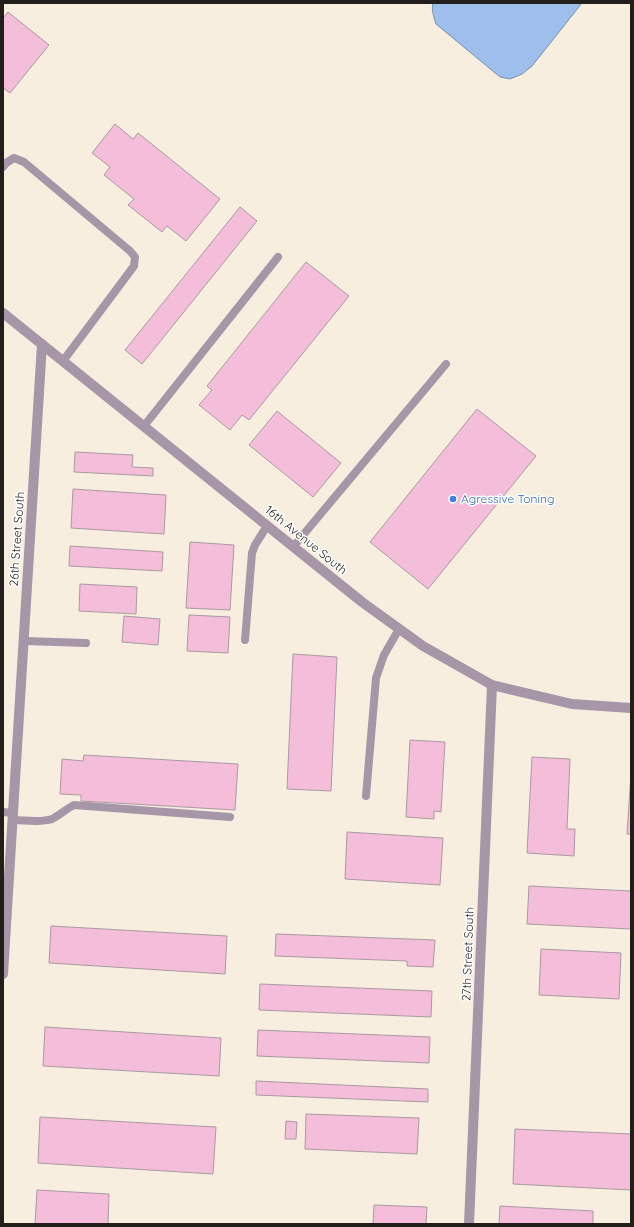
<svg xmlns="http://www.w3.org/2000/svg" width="634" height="1227" viewBox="0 0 634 1227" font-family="Quicksand,sans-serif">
	<rect width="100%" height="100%" fill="#f7eee0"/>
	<path fill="#9ebfeb" stroke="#798fac" d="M433,3h149l-50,63 -10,8 -12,5 -10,-2 -64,-53c-2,-7 -5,-14 -3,-21z"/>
	<g fill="#f4bdd9" stroke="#aa9aa2">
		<path d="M8,12l41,33 -39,48 -7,-5v-70z"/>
		<path d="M115,124l18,15 5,-6 82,66 -34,42 -19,-15 -5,6 -34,-27 6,-6 -30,-24 6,-8 -18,-14z"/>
		<path d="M240,207l17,14 -115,143 -17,-14z"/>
		<path d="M306,262l43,34 -100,124 -7,-5 -12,15 -31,-25 13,-15 -5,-4z"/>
		<path d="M477,409l59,47 -108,133 -58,-47z"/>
		<path d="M277,411l64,52 -28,34 -64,-52z"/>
		<path d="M75,452l58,3 -1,12 21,1v8l-79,-4z"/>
		<path d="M73,489l93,6 -2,39 -93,-6z"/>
		<path d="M190,542l44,3 -4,65 -44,-2z"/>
		<path d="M70,546l93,6 -1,19 -93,-5z"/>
		<path d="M80,584l57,3 -1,27 -57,-3z"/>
		<path d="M189,615l41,2 -2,36 -41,-2z"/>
		<path d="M124,616l36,3 -2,26 -36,-3z"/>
		<path d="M293,654l44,3 -6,134 -44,-2z"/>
		<path d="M410,740l35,2 -4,70 -7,-1v8l-28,-2z"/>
		<path d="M84,755l154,9 -3,46 -154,-9v-6l-21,-1 2,-35 21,2z"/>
		<path d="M532,757l38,2 -3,70h8l-1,27 -47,-3z"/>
		<path d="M631,774v60h-4z"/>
		<path d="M347,832l96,6 -3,47 -95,-6z"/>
		<path d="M529,886l102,5v38l-104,-5z"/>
		<path d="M51,926l176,10 -2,38 -176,-11z"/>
		<path d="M276,934l159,6 -2,27 -26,-1v-5l-132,-5z"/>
		<path d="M541,949l80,4 -2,46 -80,-4z"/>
		<path d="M260,984l172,7 -1,26 -172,-7z"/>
		<path d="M45,1027l176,11 -2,38 -176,-10z"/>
		<path d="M258,1030l172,7 -1,26 -172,-7z"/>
		<path d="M256,1081l172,8v13l-172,-7z"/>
		<path d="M306,1114l113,4 -2,36 -112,-5z"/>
		<path d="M40,1117l176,10 -3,47 -175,-11z"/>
		<path d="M286,1121l11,1 -1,17h-11z"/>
		<path d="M515,1129l116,5v56l-118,-6z"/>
		<path d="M37,1190l72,4 -1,30h-73z"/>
		<path d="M374,1205l53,2 -1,17h-53z"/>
		<path d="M500,1206l93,5v13h-94z"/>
	</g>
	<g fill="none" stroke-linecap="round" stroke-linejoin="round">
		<g stroke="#a696a8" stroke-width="8">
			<path d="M3,167l3,-4 8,-5 10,4 106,89 5,6 -1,9 -71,95"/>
			<path d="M144,426l134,-169"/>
			<path d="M293,547l153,-183"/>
			<path d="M245,640l7,-87 3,-8 12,-19"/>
			<path d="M24,641l62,2"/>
			<path d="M366,796l10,-118 8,-23 15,-26"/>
			<path d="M3,812l10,1"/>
			<path d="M13,820c12,0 27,3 39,-1 8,-4 14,-10 22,-14l156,12"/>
		</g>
		<g stroke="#a696a8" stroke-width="10">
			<path d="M3,313l359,289 61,44 69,39 80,19 59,4"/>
			<path d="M3,974l39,-630"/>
			<path d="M469,1224l23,-539"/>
		</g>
	</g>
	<circle fill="#3f7fe0" stroke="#fff" stroke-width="1.5" cx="453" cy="499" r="4"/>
	<g text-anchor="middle" stroke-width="3" stroke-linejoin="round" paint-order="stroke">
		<g font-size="12" fill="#366cbe" stroke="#fff" text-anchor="start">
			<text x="461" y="503">Agressive Toning</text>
		</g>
		<g font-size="12" fill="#221f1a" stroke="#fff">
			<text transform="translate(17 539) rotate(-86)" y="4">26th Street South</text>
			<text transform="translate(306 540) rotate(39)" y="4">16th Avenue South</text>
			<text transform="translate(468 954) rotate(-88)" y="4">27th Street South</text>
		</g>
	</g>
	<rect width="634" height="1227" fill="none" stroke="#221f1a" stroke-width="8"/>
</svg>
